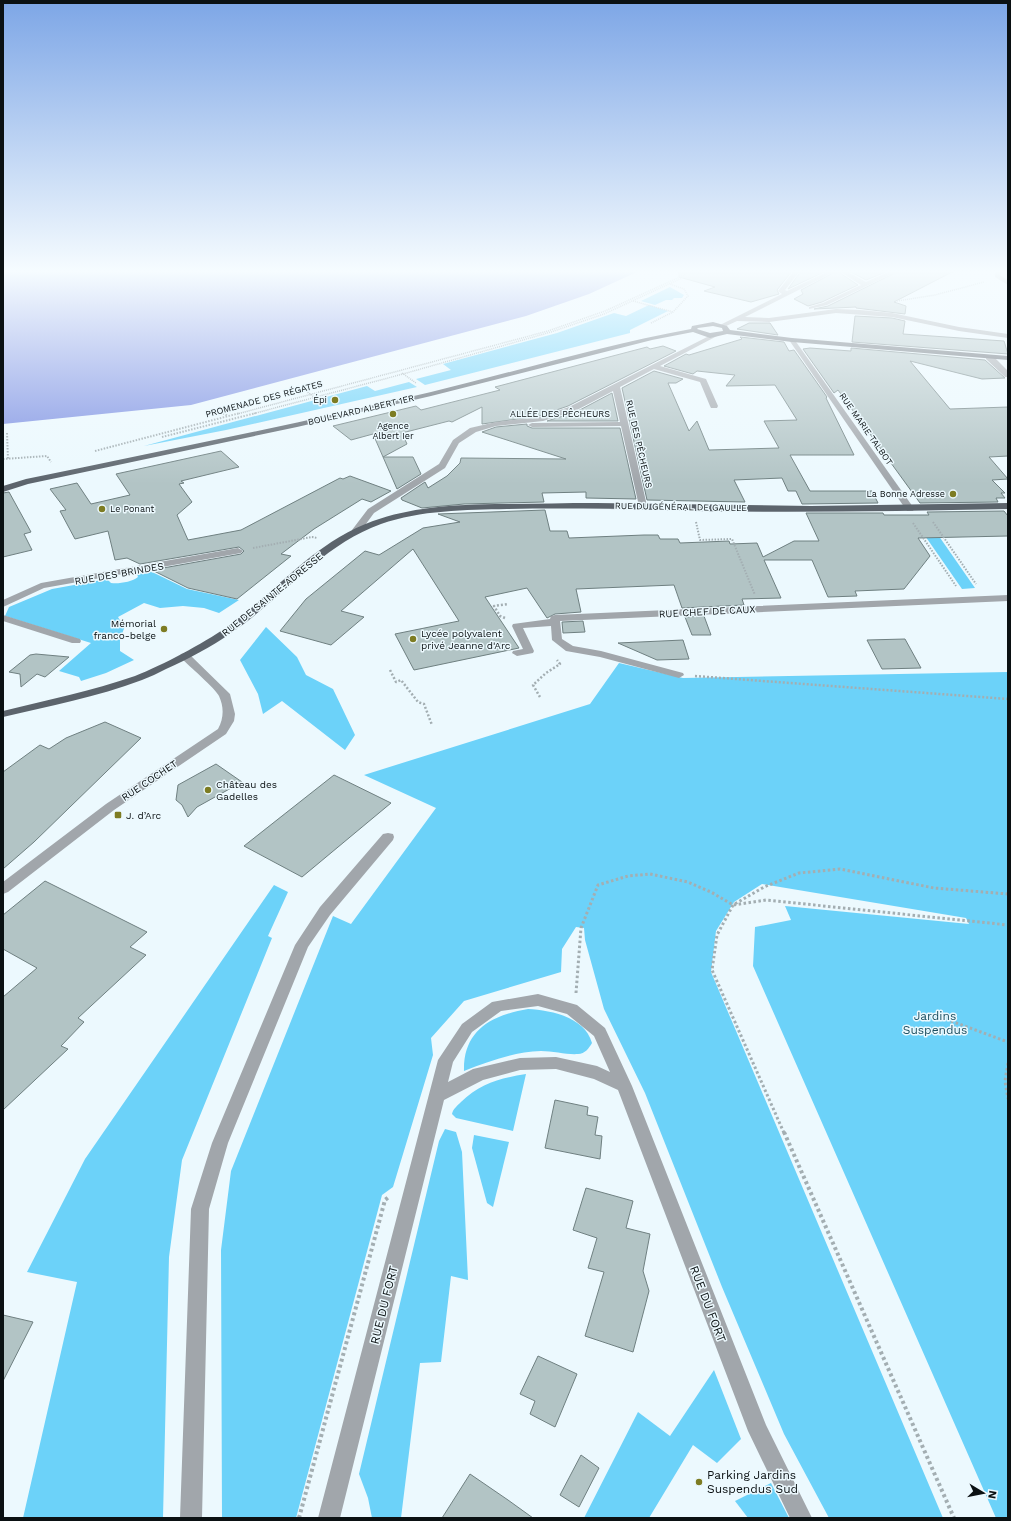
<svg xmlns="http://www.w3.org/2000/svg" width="1011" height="1521" viewBox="0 0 1011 1521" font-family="'Work Sans',sans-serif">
	<rect width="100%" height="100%" fill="#ecf9fe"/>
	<g fill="#6cd2f9">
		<path d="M670,287l14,8 -2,3h-8l-2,2h-6l-11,5 -14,-4z"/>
		<path d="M649,305l19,6 -38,19v3l-205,52 -9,-6 35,-9 -8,-6 114,-31 57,-20 12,3z"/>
		<path d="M409,382l8,5 -191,43 -82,16 223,-60 8,5z"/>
		<path d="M927,519l48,69 -13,1 -48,-69z"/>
		<path d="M150,571l37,18 52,11 -20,13 -15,-5 -21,-2 -23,2 -16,-5 -26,14 3,5 4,4 -5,13v12l14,9 -28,13 -25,8 -2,-4 -20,-6 32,-28 -86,-27 4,-9 43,-18 55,-10 4,4c8,1 21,-1 27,-6l-1,-3z"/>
		<path d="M266,627l31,30 9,18 27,14 22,46 -10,15 -63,-49 -19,13 -5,-20 -18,-34z"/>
		<path d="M619,663l64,15 325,-6v846h-12l-243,-552 2,-39 36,-7 -6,-14 184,18 -3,-6 -204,-34 -28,18 -18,29 -5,41 232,546h-114l-45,-84 -62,-147 -77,-194 -41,-84 -19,-69 -1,-12 -8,-1 -14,22 -1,23 -97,29 -33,37 2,17 -40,132 -11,8 -86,323h-74l-1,-268 10,-79 102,-255 18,8 85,-116 -72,-33 226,-71z"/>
		<path d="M274,885l14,7 -20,44 4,2 -90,222 -13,97 -6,261h-140l54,-236 -50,-10 58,-113z"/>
		<path d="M528,1009c22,1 57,8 64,34 -3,5 -7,11 -14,11 -10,1 -25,-3 -37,-3 -27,1 -52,10 -77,20 -1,-41 28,-56 64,-62z"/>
		<path d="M526,1074l-13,57 -57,-13 -4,-4c1,-5 5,-8 9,-12 19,-19 40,-24 65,-28z"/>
		<path d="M445,1129l11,3 6,20 6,128 -17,-4 -10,86 -21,1 -19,155h-29l-4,-20 -9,-24 80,-333z"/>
		<path d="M474,1135l35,7 -16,65 -6,-4 -15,-55z"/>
		<path d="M714,1370l27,69 -24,24 -24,-18 -44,73h-65l54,-106 32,24z"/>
		<path d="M771,1483l18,35h-41l-13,-17z"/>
	</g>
	<path fill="#7d90e2" d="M3,271h636l-50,23 -63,22 -335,89 -188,19z"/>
	<g fill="#b2c4c5" stroke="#6f8081">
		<path d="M679,271h113l-15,19 2,4 -28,8 -47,-11 11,-4 -36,-10z"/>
		<path d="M801,271h25l-38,18z"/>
		<path d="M837,271l21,14 -36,17 -14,4 -14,-7 9,-5 -2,-4z"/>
		<path d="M849,271h39l-22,9z"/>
		<path d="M899,271h55l-60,31 12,4 -1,8 -49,-6v-1l-42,2 14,-3z"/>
		<path d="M855,316l37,2 13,3 -2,13 101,7 4,13 -156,-12z"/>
		<path d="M749,323h21l8,12 -41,-6z"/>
		<path d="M740,337l44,5 5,9 5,-1 33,47 -1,1 28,57h-64l20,36h62l6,12 -76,1 -6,-13h-8l-6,-13 -48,2 11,22 -98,-2 -25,-112 32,-17 29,8 -7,4h-8l21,48 8,-10 12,29 70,-2 -15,-27 33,-1 -22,-35 -49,1 9,-11 -38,-4 -4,3 -29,-8 22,-12 3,1 53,-16z"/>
		<path d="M663,346l13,5 -108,55 -29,10 -57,8v-17l-30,15 -3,-1 -47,12 5,11 -24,13h30l8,17 -24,15 -24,-55 -22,6 -18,-14 83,-20 5,4 79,-20 -5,-3 152,-40 3,2z"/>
		<path d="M810,348l41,3v-3l134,12 20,18 -23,1 -72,-18 40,48 58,-2v49l-19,1 19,22 -16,1 13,13h-4l4,5h-9l2,4 -78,1 -82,-113 -4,3 -31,-44z"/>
		<path d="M612,393l6,28h-71l29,-9z"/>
		<path d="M527,424v2l5,2h88l16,71 -50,-1v-6l-44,1 2,9 -80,2 -42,4 -20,-8 -1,-2 24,-16 3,6 19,-12 13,-13 1,-5 105,1 -84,-27 14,-5z"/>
		<path d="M221,451l18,16 -58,14 3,2 -5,1 13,18 -15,13 11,25 53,-10 99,-52 3,1 7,-3 41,15 -20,11 -9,-3 -48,30 -33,25 10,2 -54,43 -49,-11 -36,-18 89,-16 3,-3 -5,-4 -99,17 -13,-6 -12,2 -7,-29 -33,8 -15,-28 6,-1 -16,-21 27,-6 14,21 39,-9 -14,-21z"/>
		<path d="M9,492l22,40 -7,2 8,16 -29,7v-64z"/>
		<path d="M545,510l5,21h17l2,7 75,-3h14l2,4h18l2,4 49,-2 1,3 27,-1 6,14 31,-16h25l-13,-28h77l1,2h45l-2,-3 77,-1 4,5v20l-90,2 12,18 -26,33 -49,2 2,5 -29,1 -16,-37h-48l17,38 -39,1 2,6 -62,3 -8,-23 -98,4 5,23 -26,2 -8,4 -20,-30 -42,9 34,51 -105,22 -19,-36 64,-13 -46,-72 -72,62 23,6 -33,28 -51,-14 26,-32 59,-48 14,4 44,-27 37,-6 -22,-8z"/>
		<path d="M704,616l7,19h-19l-7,-18z"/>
		<path d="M583,621l2,11 -22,1 -1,-11z"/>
		<path d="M905,639l16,29 -39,1 -15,-29z"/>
		<path d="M683,640l6,19 -32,1 -39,-17z"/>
		<path d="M36,654l33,3 -24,20 -8,-3 -16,13 -1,-13 -11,-2 21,-17z"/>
		<path d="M105,722l36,16 -107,104 -31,27v-97l37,-27 9,4 17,-11z"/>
		<path d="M216,764l26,18 -45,25 -9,10 -6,-12 -6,-5 2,-15z"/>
		<path d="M334,775l57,28 -89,74 -58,-31z"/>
		<path d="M45,881l102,51 -17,15 16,8 -68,63 6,4 -23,24 7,3 -65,61v-113l34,-29 -34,-19v-34z"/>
		<path d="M555,1100l33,7 -1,8 11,2 -3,18 7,1 -2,23 -55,-11z"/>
		<path d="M586,1188l47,13 -7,27 24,6 -7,37 6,20 -16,61 -48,-16 19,-64 -16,-4 9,-30 -24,-8z"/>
		<path d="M3,1315l30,7 -30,59z"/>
		<path d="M538,1356l39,18 -22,53 -25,-13 5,-13 -15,-7z"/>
		<path d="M581,1455l18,13 -20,39 -19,-12z"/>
		<path d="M470,1474l38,26 25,18h-91z"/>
	</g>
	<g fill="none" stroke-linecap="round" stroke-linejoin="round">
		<g stroke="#a3aeb2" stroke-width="1.5" stroke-dasharray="1 1" stroke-linecap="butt">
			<path d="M633,301l40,11"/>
			<path d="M897,301l38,-6 49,-13"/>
			<path d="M651,323l22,-11 15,-16 -4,-7 -14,-5"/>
			<path d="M402,373l14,10"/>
			<path d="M306,391l8,6"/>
			<path d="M222,412l2,2"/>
			<path d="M237,414l311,-83 57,-20 77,-35"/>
			<path d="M252,414l151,-40 148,-42 53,-18 78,-36 4,-7"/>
		</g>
		<g stroke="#a3aeb2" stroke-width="2" stroke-dasharray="1.5 1.5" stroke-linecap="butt">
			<path d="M223,413l5,3"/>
			<path d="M7,433l1,26"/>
			<path d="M162,437l94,-24"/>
			<path d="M95,451l145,-38"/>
			<path d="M3,459l44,-3 4,6"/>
			<path d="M696,522l4,18 32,-1 23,56"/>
			<path d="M933,522l43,62"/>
			<path d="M913,523l43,63"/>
			<path d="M253,548l59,-11 5,1"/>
		</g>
		<g stroke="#a3aeb2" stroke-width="2.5" stroke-dasharray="2 2" stroke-linecap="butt">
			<path d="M505,618l-5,-2 -6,-10 14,-2"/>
			<path d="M390,670l6,12 5,-2 17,22 6,2 8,21"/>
			<path d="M695,676l313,23"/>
			<path d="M540,697l-7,-12 13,-12 14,-9 -3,-4"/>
		</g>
		<g stroke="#a3aeb2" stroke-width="3" stroke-dasharray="2.5 2.5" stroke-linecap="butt">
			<path d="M576,993l5,-65 17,-43 30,-9 22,-2 38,8 23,10 22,13 33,-5 242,25"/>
			<path d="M951,1021l57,21"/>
			<path d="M1008,1063l-3,18 3,18"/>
			<path d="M784,1133l-72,-163 5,-35 16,-30 31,-18 35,-14 41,-4 94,19 74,6"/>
		</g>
		<g stroke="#a3aeb2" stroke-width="4" stroke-dasharray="3 3" stroke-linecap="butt">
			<path d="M784,1132l170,386"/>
			<path d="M299,1518l86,-318 5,-4"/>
		</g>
		<g fill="#a1a6ab" fill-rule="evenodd">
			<path d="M794,271h6l-15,19 2,1 42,-20h7l-91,46 24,1 67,-9 24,1 32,3 67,14 49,7v4l-49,-7 -67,-14 -56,-4 -67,9 -32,-1 -13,6h-4v-2l62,-31 -4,-3z"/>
			<path d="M839,271h7l20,11 25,-11h7l-71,34 -18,4v-2l14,-4 38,-18z"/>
			<path d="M996,271h6l-2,4 8,5v5l-13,-8z"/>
			<path d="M715,333l2,1v2l-57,30 46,13 12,27 -1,2h-6l-1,-2 -10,-24 -46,-13 -34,18 27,119 -1,2h-6l-1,-2 -18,-80 -89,1 -4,-2 4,-2 88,-1 -7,-31 -38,20 -32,10 -47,5 -20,6 -17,11 -14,25 -71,45 -14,19h-6l-2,-2 16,-21 71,-45 14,-24 17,-12 26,-6 43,-5 30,-10z"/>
			<path d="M792,338l2,1 119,168 1,2 -1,2h-6l-118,-171z"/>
			<path d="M986,355h6l16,16v6h-3l-19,-18z"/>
			<path d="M238,548l5,3 -2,2 -197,35 -41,19v-7l38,-17z"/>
			<path d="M1008,595v6l-448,20 2,18 11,7 28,5 82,22 1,2 -5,3 -79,-21 -34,-6 -14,-11 -1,-14 -28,2 11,23 -1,2 -16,3 -5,-3 1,-2 10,-2 -11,-23 1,-2 37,-5 1,-3 4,-1z"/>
			<path d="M3,615l77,24 1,2 -1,2h-8l-69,-22z"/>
			<path d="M185,653l4,1 41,40 5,20 -1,7 -8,13 -112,76 -106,82 -5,2v-12l103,-78 112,-75c6,-11 6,-22 1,-33 -3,-7 -31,-31 -38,-38l-1,-2 1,-2z"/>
			<path d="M388,833l5,1 1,3 -1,3 -63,75 -22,32 -80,196 -19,66 -7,309h-22l11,-309 21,-66 83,-198 25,-38 63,-73z"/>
			<path d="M538,994l39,11 28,23 27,58 134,339 46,93h-22l-42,-87 -130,-341 -24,-11 -38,-10 -36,1 -37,10 -39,20 -104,418h-22l120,-458 24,-36 30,-22zM538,1006l29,8 27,22 16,36 -13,-6 -41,-9 -36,1 -47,11 -25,13 5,-20 19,-30 29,-21z"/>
		</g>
		<g fill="#5c646c" fill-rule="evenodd">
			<path d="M713,322l14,4 3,4 62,8 216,18v4l-216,-18 -65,-8 -17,4 -17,-6 -41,8 -221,56 -134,31 -269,57 -25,8v-6l23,-7c135,-28 271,-55 405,-87 87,-21 172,-47 260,-63l1,-3zM713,326l9,2 1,3 -13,2 -13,-4 1,-1z"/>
			<path d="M596,503l215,3 197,-3v6c-105,2 -209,4 -314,2 -62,-2 -124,-3 -187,-2 -42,1 -86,1 -126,15 -61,22 -98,74 -150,109 -20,14 -43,26 -65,36 -8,4 -16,8 -24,11 -45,17 -93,26 -139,37v-6c44,-11 89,-20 132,-35 28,-11 67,-32 92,-49 49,-35 87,-85 146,-106 39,-14 81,-16 122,-17 33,0 67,-1 101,-1z"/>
		</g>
	</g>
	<linearGradient id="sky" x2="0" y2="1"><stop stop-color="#7da6e6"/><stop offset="0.56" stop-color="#f6fcff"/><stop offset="1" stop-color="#f6fcff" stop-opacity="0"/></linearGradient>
	<rect width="1011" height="484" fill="url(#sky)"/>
	<g fill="#7d7c23" stroke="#ecf9fe" stroke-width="1.5">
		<circle cx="335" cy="400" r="4"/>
		<circle cx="393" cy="414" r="4"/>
		<circle cx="953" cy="494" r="4"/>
		<circle cx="102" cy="509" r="4"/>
		<circle cx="164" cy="629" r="4"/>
		<circle cx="413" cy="639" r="4"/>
		<circle cx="208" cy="790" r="4"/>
		<rect x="114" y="811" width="8" height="8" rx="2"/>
		<circle cx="699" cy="1482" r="4"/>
	</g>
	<g text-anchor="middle" stroke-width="3" stroke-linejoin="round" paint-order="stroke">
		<g font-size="9" fill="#0b1113" stroke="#ecf9fe">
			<text transform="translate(264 399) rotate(-15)" y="3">PROMENADE DES RÉGATES</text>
			<text transform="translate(361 410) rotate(-13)" y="3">BOULEVARD ALBERT 1ER</text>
			<text x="560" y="417">ALLÉE DES PÊCHEURS</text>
			<text transform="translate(866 429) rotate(55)" y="3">RUE MARIE TALBOT</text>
			<text transform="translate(639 444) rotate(77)" y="3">RUE DES PÊCHEURS</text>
			<text transform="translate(681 507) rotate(1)" y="3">RUE DU GÉNÉRAL DE GAULLE</text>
		</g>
		<g font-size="9" fill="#0b1113" stroke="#ecf9fe" text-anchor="end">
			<text x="327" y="403">Épi</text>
			<text x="393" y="429" text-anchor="middle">Agence<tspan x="393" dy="10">Albert Ier</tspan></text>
			<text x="945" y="497">La Bonne Adresse</text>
			<text x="110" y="512" text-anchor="start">Le Ponant</text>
		</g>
		<g font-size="10" fill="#0b1113" stroke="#ecf9fe">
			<text transform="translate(119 573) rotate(-10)" y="4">RUE DES BRINDES</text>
			<text transform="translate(272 594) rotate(-39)" y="4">RUE DE SAINTE-ADRESSE</text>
			<text transform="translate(707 611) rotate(-3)" y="4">RUE CHEF DE CAUX</text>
			<text transform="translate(149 780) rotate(-34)" y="4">RUE COCHET</text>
		</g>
		<g font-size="10" fill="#0b1113" stroke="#ecf9fe" text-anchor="start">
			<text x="156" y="627" text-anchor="end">Mémorial<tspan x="156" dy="12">franco-belge</tspan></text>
			<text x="421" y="637">Lycée polyvalent<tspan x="421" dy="12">privé Jeanne d'Arc</tspan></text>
			<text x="216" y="788">Château des<tspan x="216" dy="12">Gadelles</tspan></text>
			<text x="126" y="819">J. d’Arc</text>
		</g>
		<g font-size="12" fill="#1c4f61" stroke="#ecf9fe">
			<text x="935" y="1020">Jardins<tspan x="935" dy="14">Suspendus</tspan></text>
		</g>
		<g font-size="12" fill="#0b1113" stroke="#ecf9fe">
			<text transform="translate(708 1304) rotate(69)" y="4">RUE DU FORT</text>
			<text transform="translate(384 1305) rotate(-76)" y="4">RUE DU FORT</text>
		</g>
		<g font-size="12" fill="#0b1113" stroke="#ecf9fe" text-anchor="start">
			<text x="707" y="1479">Parking Jardins<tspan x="707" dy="14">Suspendus Sud</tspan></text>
		</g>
	</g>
	<rect width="1011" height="1521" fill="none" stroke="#0b1113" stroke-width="8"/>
	<g transform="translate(983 1493) rotate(100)" stroke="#ecf9fe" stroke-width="3" paint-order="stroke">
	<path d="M0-3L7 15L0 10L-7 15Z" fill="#0b1113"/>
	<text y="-6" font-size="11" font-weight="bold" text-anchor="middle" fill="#0b1113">N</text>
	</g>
</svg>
